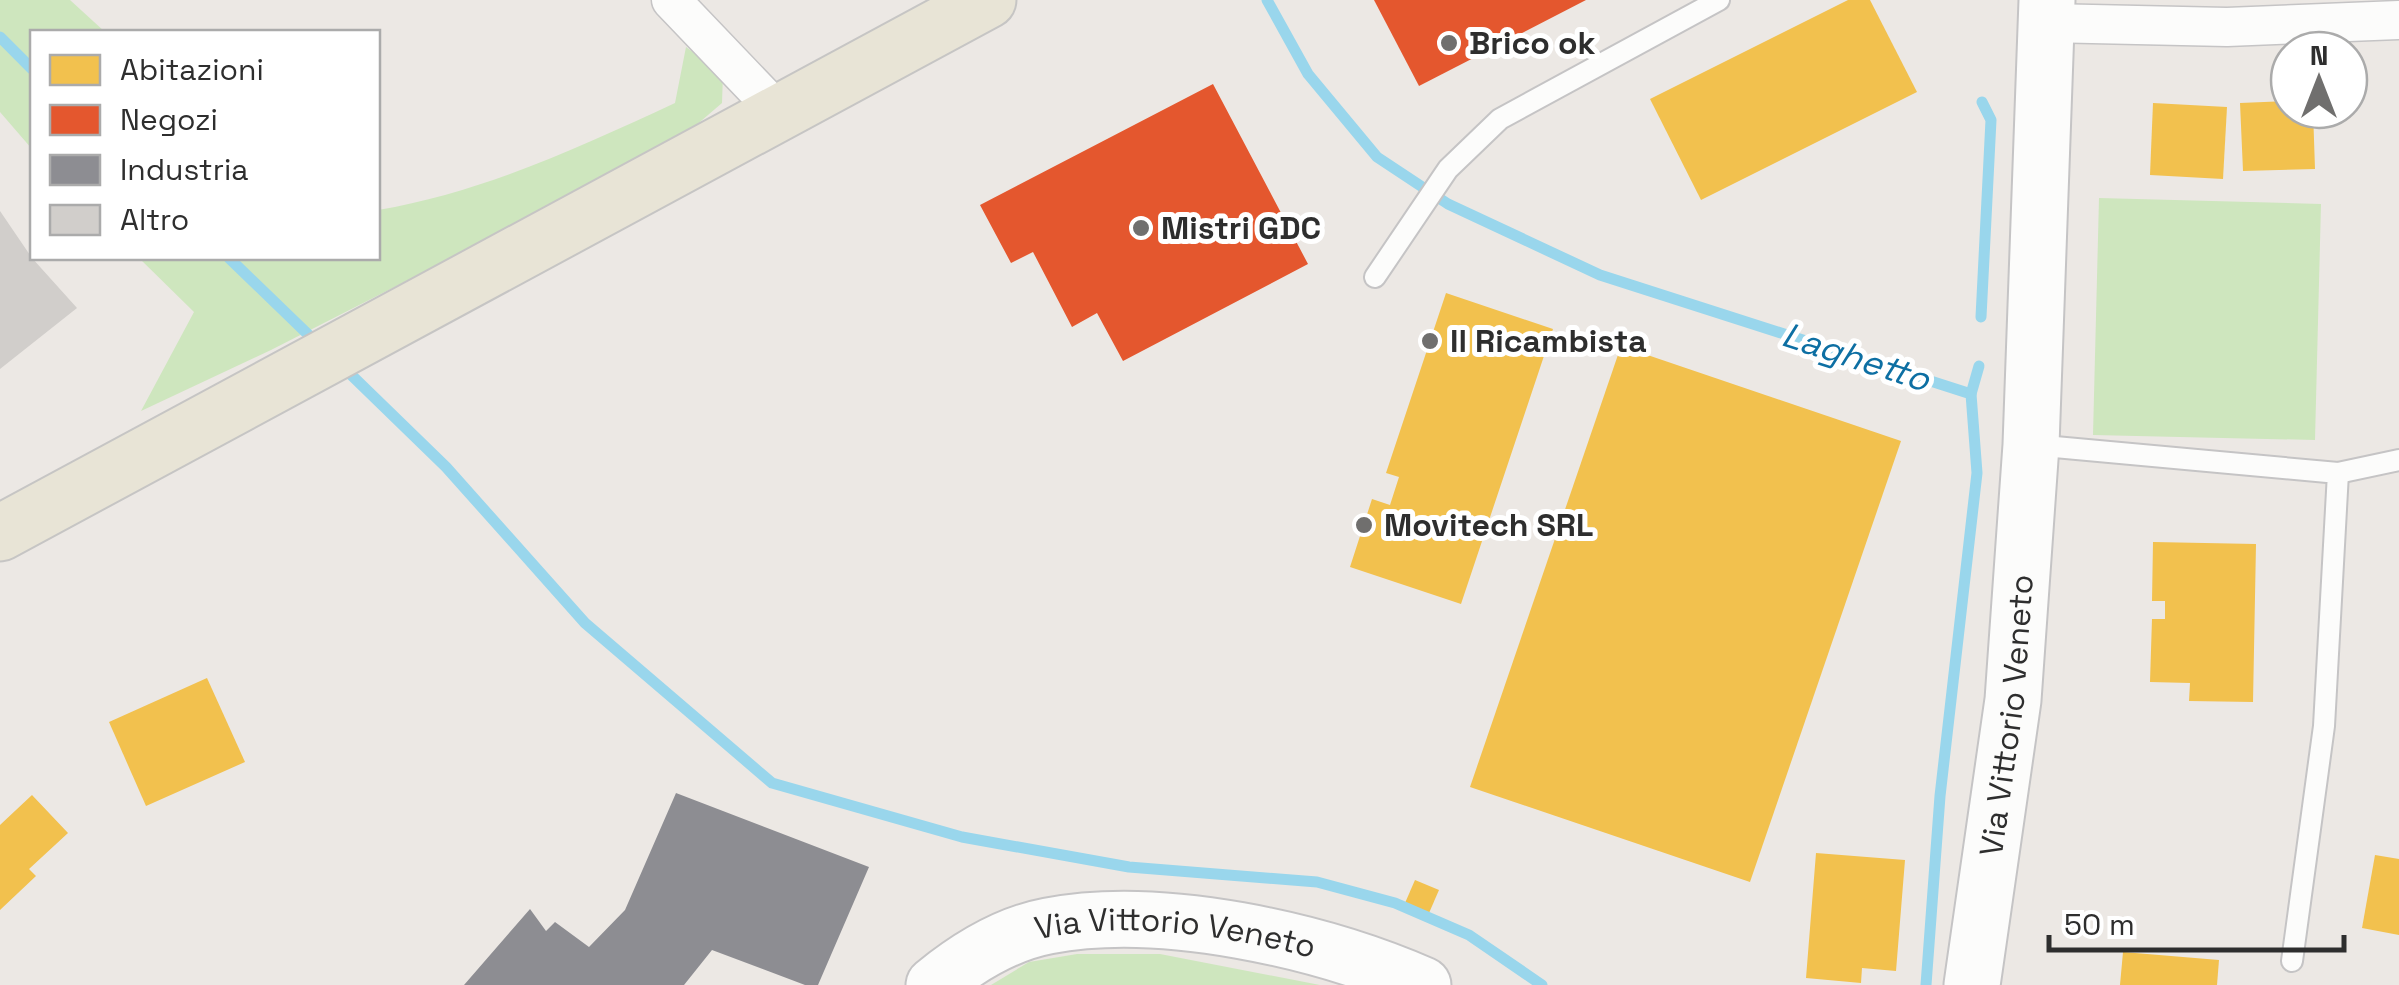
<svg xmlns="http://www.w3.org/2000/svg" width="2399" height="985" viewBox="0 0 2399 985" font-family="'Space Grotesk',sans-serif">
	<rect width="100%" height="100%" fill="#ece8e4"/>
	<g fill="#cee6be">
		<path d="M0,0h70l35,32h-73v117l-32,-37z"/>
		<path d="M686,47l37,27 -1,29 -49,42 -402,205 -130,61 53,-99 -55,-54h239v-48c105,-18 200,-62 297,-107z"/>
		<path d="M2099,198l222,6 -6,236 -222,-5z"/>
		<path d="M1077,954h83l160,31h-329l38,-23z"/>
	</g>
	<g fill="#f2c14e">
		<path d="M1848,0h22l47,92 -216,108 -51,-101z"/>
		<path d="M2289,101v9h24l2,59 -72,2 -3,-68z"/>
		<path d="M2153,103l74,4 -4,72 -73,-4z"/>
		<path d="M1446,293l107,36 -92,275 -111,-37 22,-68 18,6 9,-28 -13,-4z"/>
		<path d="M1621,346l280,95 -151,441 -280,-95z"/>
		<path d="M2153,542l103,2 -3,158 -64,-1 1,-18 -40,-1 2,-63h13v-18h-13z"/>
		<path d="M207,678l38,84 -99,44 -37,-84z"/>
		<path d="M32,795l36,38 -39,36 7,7 -36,34v-85z"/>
		<path d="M1816,853l89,7 -9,111 -34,-3 -1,15 -55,-5z"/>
		<path d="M2375,855l24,4v76l-37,-7z"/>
		<path d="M1415,880l24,10 -10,23 -24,-10z"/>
		<path d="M2123,952l96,8 -2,25h-97z"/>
	</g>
	<g fill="#e4572e">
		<path d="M1374,0h212l-167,86z"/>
		<path d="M1213,84l95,180 -185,97 -26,-48 -25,14 -39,-75 -22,11 -31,-58z"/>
	</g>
	<path fill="#8d8d92" d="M676,793l193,74 -51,118h-13l-93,-35 -28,35h-220l66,-76 16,22 9,-9 34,25 36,-37z"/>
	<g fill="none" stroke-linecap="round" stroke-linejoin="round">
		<g stroke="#99d6ec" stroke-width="11">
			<path d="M1267,0l41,74 69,83 71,47 152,71 371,119 6,79 -37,323 -14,189"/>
			<path d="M0,37l32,32"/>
			<path d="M229,258l90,87"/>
			<path d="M1981,317l10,-197 -9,-18"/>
			<path d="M340,364l106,103 139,156 187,160 190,54 167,30 188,15 78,21 74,32 73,50"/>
			<path d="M1971,394l8,-28"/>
		</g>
	</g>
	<path fill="#d1cecb" d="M0,211l32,47 45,50 -77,61z"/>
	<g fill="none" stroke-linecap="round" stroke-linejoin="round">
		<g stroke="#c5c4c5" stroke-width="24">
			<g id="lane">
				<path d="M1375,277l73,-108 52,-50 219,-119"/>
				<path d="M2033,445l305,28 -14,253 -32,235"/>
				<path d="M2338,473l61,-13"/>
			</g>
		</g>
		<g stroke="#c5c4c5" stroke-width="41">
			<g id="street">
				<path d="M671,0l108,113"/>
				<path d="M2047,23l180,4 172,-7"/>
			</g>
		</g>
		<g stroke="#c5c4c5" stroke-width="59">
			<g id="secondary">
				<path id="s1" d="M934,985c33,-27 72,-51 114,-59 113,-22 272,14 375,59"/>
				<path id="s2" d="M1972,985l41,-285 18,-255 16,-445"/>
			</g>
		</g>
		<g stroke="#c6c5c4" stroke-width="59">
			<path id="primary" d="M0,533l988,-533"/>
		</g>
		<use href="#lane" stroke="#fcfcfb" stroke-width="20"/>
		<use href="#street" stroke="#fcfcfb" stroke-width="38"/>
		<use href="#secondary" stroke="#fcfcfb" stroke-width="55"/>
		<use href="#primary" stroke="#e8e4d6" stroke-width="55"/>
	</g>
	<g fill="#706f6e" stroke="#fff" stroke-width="4">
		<circle cx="1449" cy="43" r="10"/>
		<circle cx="1141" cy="228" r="10"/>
		<circle cx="1430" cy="341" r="10"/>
		<circle cx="1364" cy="525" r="10"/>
	</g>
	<g text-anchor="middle" stroke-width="10" stroke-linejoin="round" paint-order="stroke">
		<g font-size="32" font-weight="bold" fill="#2e2e2e" stroke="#fff" text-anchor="start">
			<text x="1469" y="54">Brico ok</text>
			<text x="1161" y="239">Mistri GDC</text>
			<text x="1450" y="352">Il Ricambista</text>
			<text x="1384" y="536">Movitech SRL</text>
		</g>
		<g font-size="32" fill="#2e2e2e" stroke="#fff">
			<text dy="11" stroke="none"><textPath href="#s2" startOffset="272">Via Vittorio Veneto</textPath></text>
			<text dy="11" stroke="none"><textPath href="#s1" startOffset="258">Via Vittorio Veneto</textPath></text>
		</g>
		<g font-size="35" font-style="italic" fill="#0d6fa3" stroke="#fff">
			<text transform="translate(1856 357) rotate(18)" y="12">Laghetto</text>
		</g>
	</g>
	<rect x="30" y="30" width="350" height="230" fill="#ffffff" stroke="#ababab" stroke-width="2.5"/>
	<rect x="50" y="55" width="50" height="30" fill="#f2c14e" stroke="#ababab" stroke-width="2.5"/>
	<text x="120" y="80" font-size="30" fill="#2e2e2e">Abitazioni</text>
	<rect x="50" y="105" width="50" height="30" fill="#e4572e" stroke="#ababab" stroke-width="2.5"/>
	<text x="120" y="130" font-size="30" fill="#2e2e2e">Negozi</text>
	<rect x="50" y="155" width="50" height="30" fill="#8d8d92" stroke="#ababab" stroke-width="2.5"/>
	<text x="120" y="180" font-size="30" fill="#2e2e2e">Industria</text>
	<rect x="50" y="205" width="50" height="30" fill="#d1cecb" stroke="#ababab" stroke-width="2.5"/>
	<text x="120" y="230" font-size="30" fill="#2e2e2e">Altro</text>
	<g transform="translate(2319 80)"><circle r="48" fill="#ffffff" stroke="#ababab" stroke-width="2.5"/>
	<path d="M0-8L18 38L0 25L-18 38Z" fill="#706f6e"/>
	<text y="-15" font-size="28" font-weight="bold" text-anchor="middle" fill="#2e2e2e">N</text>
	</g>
	<path d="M2049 935v15h295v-15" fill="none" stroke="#2e2e2e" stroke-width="5"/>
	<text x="2064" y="935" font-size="30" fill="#2e2e2e" stroke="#ffffff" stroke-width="8" paint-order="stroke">50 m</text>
</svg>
